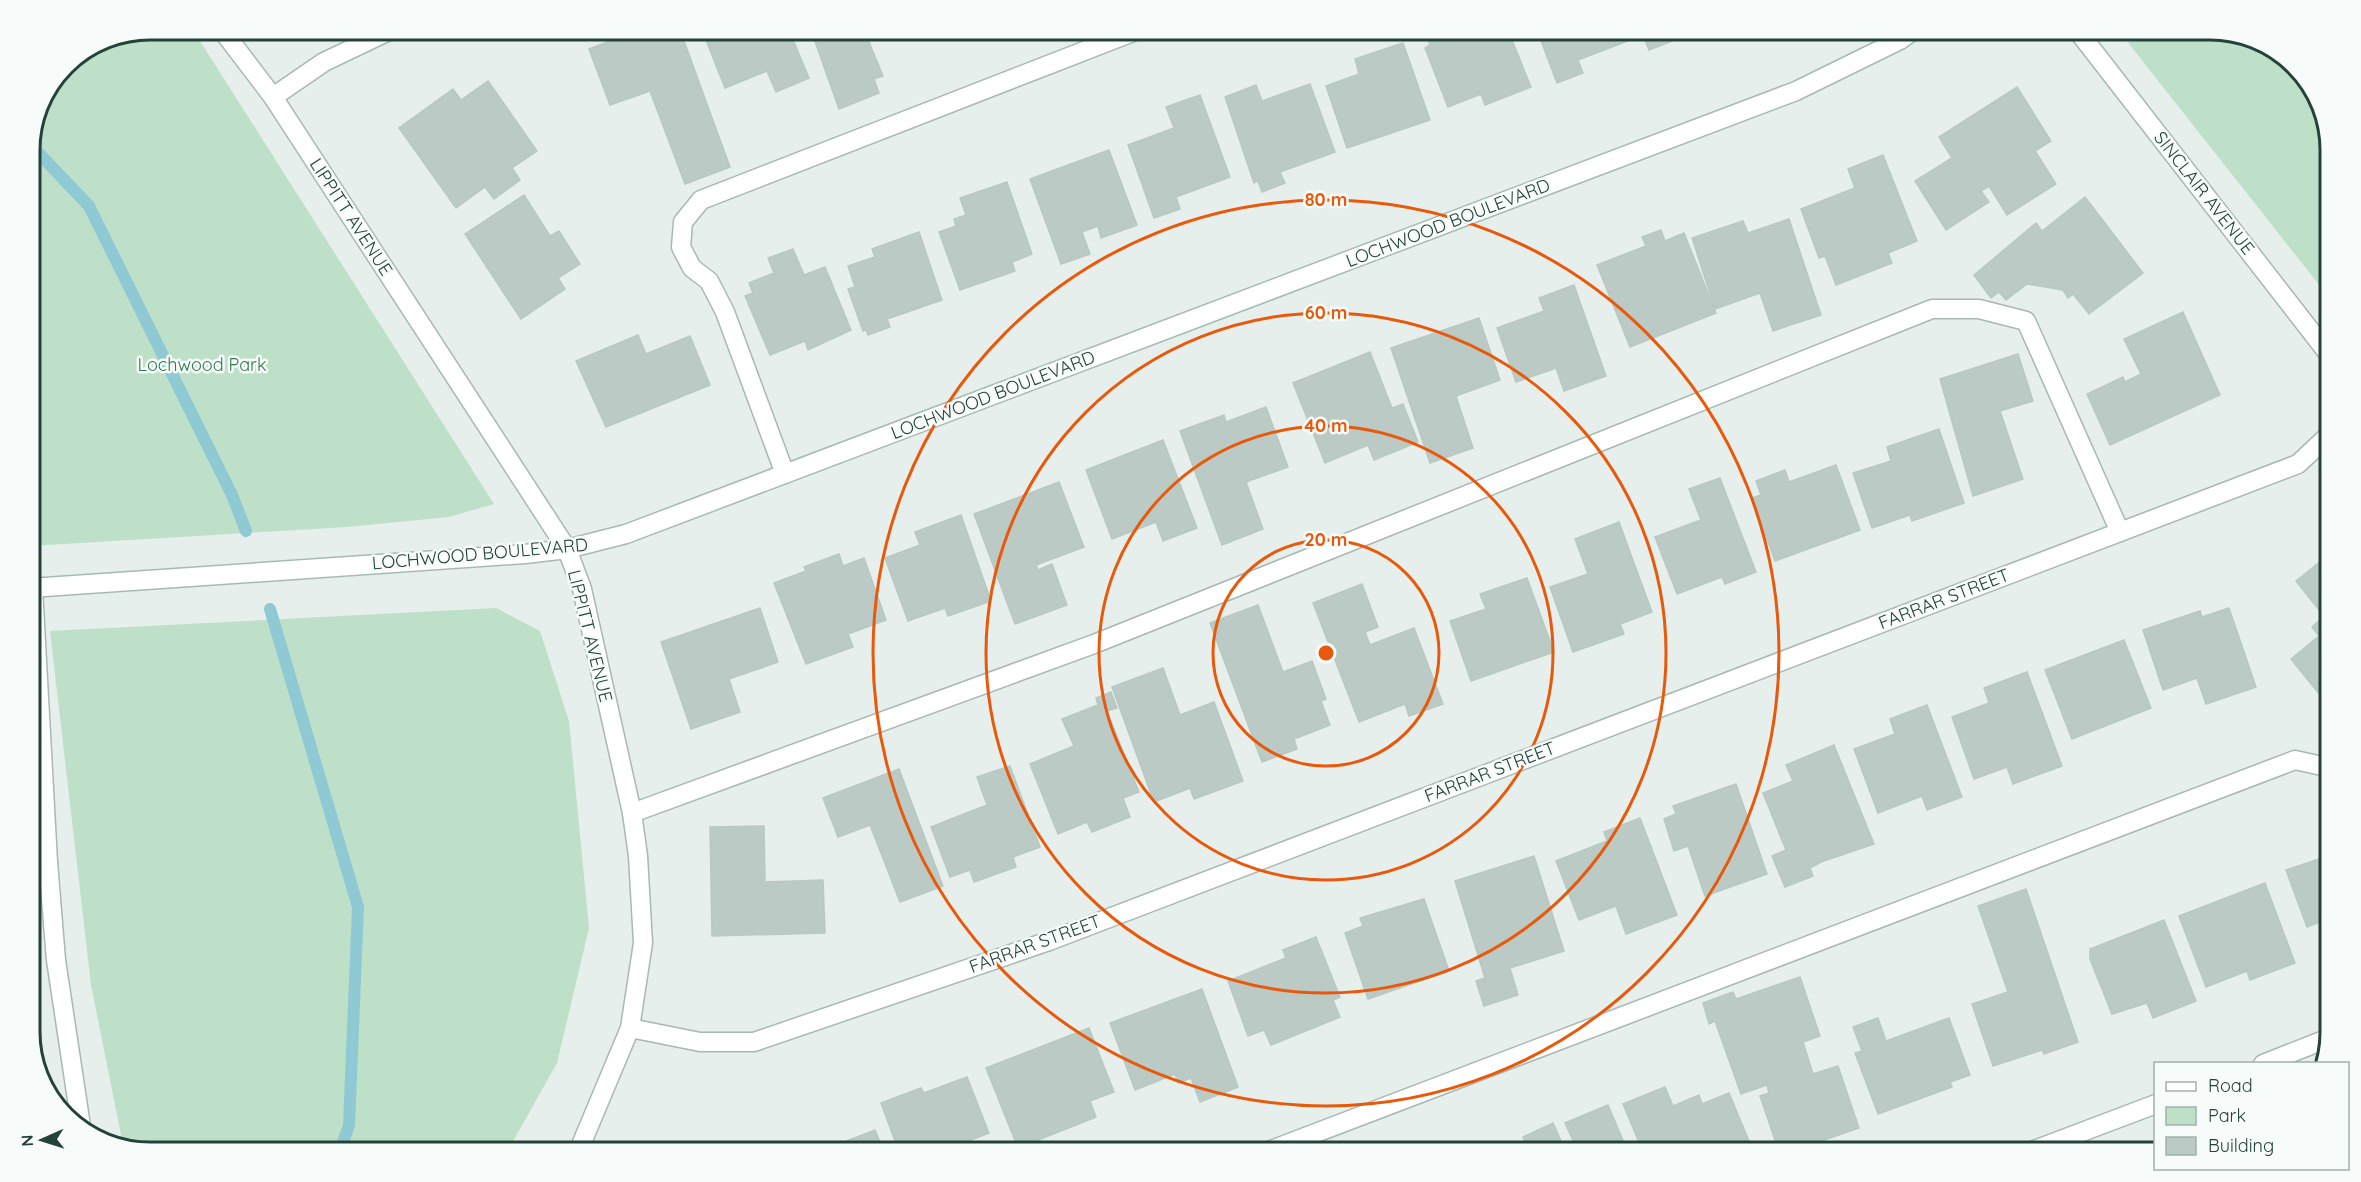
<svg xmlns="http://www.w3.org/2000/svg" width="2361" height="1182" viewBox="0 0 2361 1182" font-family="Quicksand,sans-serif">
	<rect width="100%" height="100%" fill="#e6efeb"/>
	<g fill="#bfe0c8">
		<path d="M151,30h42l301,474 -45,13 -102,10 -317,19v-403l12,-45 24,-33 39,-26z"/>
		<path d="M2118,30h92l53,12 47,41 21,60v157z"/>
		<path d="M496,608l44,23 29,90 20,207 -32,135 -50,89h-356l-28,-7 -32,-160 -41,-354z"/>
	</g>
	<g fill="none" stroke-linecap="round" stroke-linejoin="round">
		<g stroke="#8ec9d4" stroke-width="12">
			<path d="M2307,80l5,7"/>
			<path d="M30,144l59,62 143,289 14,36"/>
			<path d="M270,609l88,298 -9,218 -9,27"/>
		</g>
	</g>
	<g fill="#bbcac4" stroke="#b8c9c2" stroke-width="1.5">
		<path d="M638,30h42l50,137 -45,17 -35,-93 -40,14 -21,-56z"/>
		<path d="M702,30h87l20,48 -33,14 -9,-21 -42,17z"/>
		<path d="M811,30h53l19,46 -9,3 5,14 -40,16z"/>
		<path d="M1447,30h11l2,6 15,-6h33l23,57 -46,18 -4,-11 -33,13 -23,-59 5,-3 -3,-7z"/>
		<path d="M1537,30h146l2,6 -36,14 -6,-15 -65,25 5,13 -26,10z"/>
		<path d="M1403,43l27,77 -83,28 -21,-62 33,-12 -4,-15z"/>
		<path d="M488,81l49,70 -25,17 8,12 -26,19 -9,-12 -29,21 -57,-80 54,-39 8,11z"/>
		<path d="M1310,84l25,68 -55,20 5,11 -23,9 -4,-11 -4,2 -29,-86 31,-12 6,16z"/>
		<path d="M2017,87l34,54 -16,10 21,33 -49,31 -18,-29 -8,5 8,11 -43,28 -31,-49 37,-23 -13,-21z"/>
		<path d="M1200,95l30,82 -54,20 4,12 -26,9 -26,-73 46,-17 -8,-21z"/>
		<path d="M1109,150l28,75 -36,13 -3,-12 -16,6 8,22 -29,10 -31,-85z"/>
		<path d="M1883,155l34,86 -29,12 4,10 -56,22 -11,-29 -6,2 -18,-49 54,-21 -7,-19z"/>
		<path d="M1007,182l25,72 -20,8 3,9 -55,19 -21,-58 17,-6 -2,-7 12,-4 -6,-17z"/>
		<path d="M524,195l26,41 9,-5 21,33 -22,14 7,11 -44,30 -56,-85z"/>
		<path d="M2085,197l58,76 -54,41 -16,-20 -5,4 -5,-8 -36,-6 -21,16 -7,-8 -8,6 -17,-23 62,-52 6,8z"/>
		<path d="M1789,219l32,96 -48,16 -13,-38 -45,16 -23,-71 51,-17 5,12z"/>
		<path d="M1661,230l4,11 19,-8 32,80 -86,34 -33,-82 49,-19 -4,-9z"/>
		<path d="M919,232l23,68 -55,19 3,8 -22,8 -2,-5 -3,1 -15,-42 7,-2 -7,-21 27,-9 -3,-8z"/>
		<path d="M793,249l11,26 21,-8 26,63 -43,20 -3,-9 -35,14 -25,-59 8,-3 -4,-10 25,-10 -6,-15z"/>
		<path d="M1574,285l32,91 -42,15 -8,-23 -40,14 -19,-54 47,-17 -5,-13z"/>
		<path d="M2183,312l37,83 -110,50 -23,-51 36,-17 2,5 16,-8 -17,-35z"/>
		<path d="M1479,318l21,62 -44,16 17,52 -43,15 -39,-115z"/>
		<path d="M638,335l8,19 44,-18 20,49 -104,42 -30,-66z"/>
		<path d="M1370,352l22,56 11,-4 15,38 -44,18 -6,-15 -43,18 -32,-80z"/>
		<path d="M2018,354l15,47 -33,10 23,68 -50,17 -33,-117z"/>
		<path d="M1266,407l22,60 -42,15 17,47 -41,16 -42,-114 44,-16 2,7z"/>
		<path d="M1939,429l25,74 -52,18 -2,-6 -38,13 -19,-55 38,-12 -4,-14z"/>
		<path d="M1163,440l34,88 -34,13 -7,-19 -44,17 -26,-69z"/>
		<path d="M1836,465l24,65 -85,31 -23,-63 9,-3 -5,-14 29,-11 4,12z"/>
		<path d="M1720,478l36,94 -31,12 -3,-7 -45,17 -22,-57 46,-17 -12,-31z"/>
		<path d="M1059,482l25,65 -48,18 2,5 14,-6 15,41 -52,19 -41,-110z"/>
		<path d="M961,515l30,86 -43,15 -3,-8 -37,13 -23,-63 35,-13 -5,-13z"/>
		<path d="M1619,522l33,90 -32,12 4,10 -51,18 -23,-65 38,-13 -13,-35z"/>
		<path d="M2331,553v133l-11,9 -29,-36 28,-23 -7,-9 12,-11 -28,-35z"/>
		<path d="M839,554l4,12 21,-8 22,62 -38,14 5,13 -47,17 -32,-81 32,-12 -2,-4z"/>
		<path d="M1527,578l27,74 -83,29 -21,-60 36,-12 -6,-15z"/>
		<path d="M1362,584l16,43 -13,5 5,13 44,-17 29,76 -34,12 -4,-12 -46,18 -46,-119z"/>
		<path d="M1258,605l25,67 29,-11 14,38 -5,2 9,24 -36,14 3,10 -35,13 -52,-139z"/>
		<path d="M760,608l18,54 -49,17 11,33 -49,17 -30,-87z"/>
		<path d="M2229,608l27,79 -50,17 -9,-26 -34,12 -20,-60 57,-19 2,6z"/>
		<path d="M2124,640l27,68 -79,31 -27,-69z"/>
		<path d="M1163,668l17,47 34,-13 29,79 -49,18 -4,-11 -36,14 -42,-115z"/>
		<path d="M2027,672l35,94 -49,18 -6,-17 -33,12 -22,-62 37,-14 -5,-15z"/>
		<path d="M1111,692l6,16 -10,3 32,81 -16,6 7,19 -38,15 -5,-10 -29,12 -28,-70 44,-18 -12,-27 36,-14 -2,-7z"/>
		<path d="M1927,705l35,92 -35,13 -5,-14 -44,17 -24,-64 41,-15 -5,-15z"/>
		<path d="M1834,745l40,99 -53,18 -11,6 3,8 -28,11 -13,-31 14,-6 -23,-57 30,-12 -7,-16z"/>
		<path d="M1010,766l30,81 -27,10 3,10 -42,15 -4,-12 -20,7 -19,-50 56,-22 -10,-28z"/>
		<path d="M899,769l44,117 -43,16 -30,-77 -32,12 -15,-39z"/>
		<path d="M1736,784l31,90 -62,22 -17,-50 -14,5 -10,-32 12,-5 -3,-8z"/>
		<path d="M1640,818l37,97 -51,19 -10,-28 -37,14 -23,-59 51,-20 -3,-9z"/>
		<path d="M764,826l1,56 58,-2 2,53 -113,3 -2,-109z"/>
		<path d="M2331,855v63l-24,9 -21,-57z"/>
		<path d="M1534,856l30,95 -54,17 8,27 -34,11 -8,-25 9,-3 -30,-97z"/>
		<path d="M2265,883l30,80 -45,17 -3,-9 -41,16 -27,-71z"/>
		<path d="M2026,889l52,153 -34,12 -2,-4 -49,16 -21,-62 36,-12 -30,-86z"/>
		<path d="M1424,899l25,72 -81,28 -23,-66 18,-7 -3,-8z"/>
		<path d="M2164,920l32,81 -43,17 -6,-15 -35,11 -22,-55v-10z"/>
		<path d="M1316,937l24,60 -7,3 7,17 -69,28 -7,-15 -16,6 -20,-55 58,-23 -3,-8z"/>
		<path d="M1800,977l20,59 -17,6 10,32 25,-8 21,62 -70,24h-10l-19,-56 9,-3 -2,-8 -26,9 -26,-73 -6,3 -6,-21 30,-11 3,7z"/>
		<path d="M1202,989l36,98 -38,15 -9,-24 -13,5 -3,-9 -40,16 -25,-67z"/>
		<path d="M1878,1018l8,23 63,-23 21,57 -20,7 2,5 -74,27 -23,-61 7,-2 -9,-24z"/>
		<path d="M1089,1028l25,64 -24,9 6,16 -78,31 -32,-80z"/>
		<path d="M967,1077l22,56 -36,14 1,5h-55l-18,-49 40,-15 3,5z"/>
		<path d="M1665,1087l8,19 26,-11 3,9 27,-11 23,55 -11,4h-98l-20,-48z"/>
		<path d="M1608,1105l20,47h-98l-7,-15 30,-14 13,29 10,-5 -11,-24z"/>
		<path d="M875,1130l9,22h-66z"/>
	</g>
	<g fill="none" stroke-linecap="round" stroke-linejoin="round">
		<g stroke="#a8b8b2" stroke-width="21">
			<g id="lane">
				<path d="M785,474l-60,-162 -16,-31 -17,-13 -11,-21 2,-25 18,-22 437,-170"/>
				<path d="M632,813l462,-169 838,-335h47l47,12 94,211"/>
				<path d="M30,862h18"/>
				<path d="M1266,1152l1029,-392 36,8"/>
			</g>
		</g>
		<g stroke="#a8b8b2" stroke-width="21">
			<g id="street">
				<path d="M222,30l51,67 294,452 15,40 50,224 6,43 5,87 -13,85 -52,124"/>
				<path d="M2077,30l254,327"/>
				<path d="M273,97l51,-35 67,-32"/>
				<path d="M33,588l15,274 8,98 25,166"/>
				<path d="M630,1028l70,14h54l295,-101 1249,-477 33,-31"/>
				<path d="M2263,1064l66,-26"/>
				<path d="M2029,1152l127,-48"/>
			</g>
		</g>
		<g stroke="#a4bbb3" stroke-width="21">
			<path id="secondary" d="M30,588l495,-34 42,-5 59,-15 1170,-443 104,-51 14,-10"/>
		</g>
		<use href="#lane" stroke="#fff" stroke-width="18"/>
		<use href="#street" stroke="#fff" stroke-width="18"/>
		<use href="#secondary" stroke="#fff" stroke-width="18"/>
	</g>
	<g fill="none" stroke="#e8590c" stroke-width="3">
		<circle cx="1326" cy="653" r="113"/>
		<circle cx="1326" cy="653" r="227"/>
		<circle cx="1326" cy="653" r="340"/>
		<circle cx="1326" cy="653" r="453"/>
	</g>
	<g text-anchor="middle" stroke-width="5" stroke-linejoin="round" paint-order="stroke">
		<g font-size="18" fill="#24423a" stroke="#f7fbf9">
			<text transform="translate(2204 193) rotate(52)" y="6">SINCLAIR AVENUE</text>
			<text transform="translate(351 217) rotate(57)" y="6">LIPPITT AVENUE</text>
			<text transform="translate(1448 223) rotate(-21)" y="6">LOCHWOOD BOULEVARD</text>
			<text transform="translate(993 395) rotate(-21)" y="6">LOCHWOOD BOULEVARD</text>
			<text transform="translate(480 554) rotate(-5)" y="6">LOCHWOOD BOULEVARD</text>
			<text transform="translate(1944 599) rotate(-21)" y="6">FARRAR STREET</text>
			<text transform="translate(590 636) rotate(76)" y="6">LIPPITT AVENUE</text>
			<text transform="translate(1490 772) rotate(-21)" y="6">FARRAR STREET</text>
			<text transform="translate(1035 944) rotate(-20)" y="6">FARRAR STREET</text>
		</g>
		<g font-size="18" fill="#2d7a4b" stroke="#f7fbf9">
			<text x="202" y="371">Lochwood Park</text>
		</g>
	</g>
	<path d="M0 0H2361V1182H0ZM150 40H2210A110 110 0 0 1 2320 150V1032A110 110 0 0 1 2210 1142H150A110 110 0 0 1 40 1032V150A110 110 0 0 1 150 40Z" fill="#f7fbf9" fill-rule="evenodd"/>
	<path fill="none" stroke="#24423a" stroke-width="3" d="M150 40H2210A110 110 0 0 1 2320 150V1032A110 110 0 0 1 2210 1142H150A110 110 0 0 1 40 1032V150A110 110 0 0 1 150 40Z"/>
	<circle cx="1326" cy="653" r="9" fill="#e8590c" stroke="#f7fbf9" stroke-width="3"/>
	<g font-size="18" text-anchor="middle" font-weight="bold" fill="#e8590c" stroke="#f7fbf9" stroke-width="5" stroke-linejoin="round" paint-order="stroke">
		<text x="1326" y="206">80 m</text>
		<text x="1326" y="319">60 m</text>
		<text x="1326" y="432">40 m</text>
		<text x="1326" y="546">20 m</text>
	</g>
	<rect x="2154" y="1062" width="195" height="108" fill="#f7fbf9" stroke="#a3b1ad" stroke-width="1.5"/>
	<rect x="2166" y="1082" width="30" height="9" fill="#ffffff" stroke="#a3b1ad" stroke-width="1.5"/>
	<text x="2208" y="1092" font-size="18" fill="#24423a">Road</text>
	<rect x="2166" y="1107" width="30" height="18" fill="#bfe0c8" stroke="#a3b1ad" stroke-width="1.5"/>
	<text x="2208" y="1122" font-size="18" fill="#24423a">Park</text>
	<rect x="2166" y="1137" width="30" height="18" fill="#bbcac4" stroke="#a3b1ad" stroke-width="1.5"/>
	<text x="2208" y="1152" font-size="18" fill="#24423a">Building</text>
	<g transform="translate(42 1140) rotate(267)" stroke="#f7fbf9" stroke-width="4.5" paint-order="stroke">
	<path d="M0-4.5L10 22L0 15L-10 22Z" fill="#24423a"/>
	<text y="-9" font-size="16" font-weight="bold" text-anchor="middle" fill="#24423a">N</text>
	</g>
</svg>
